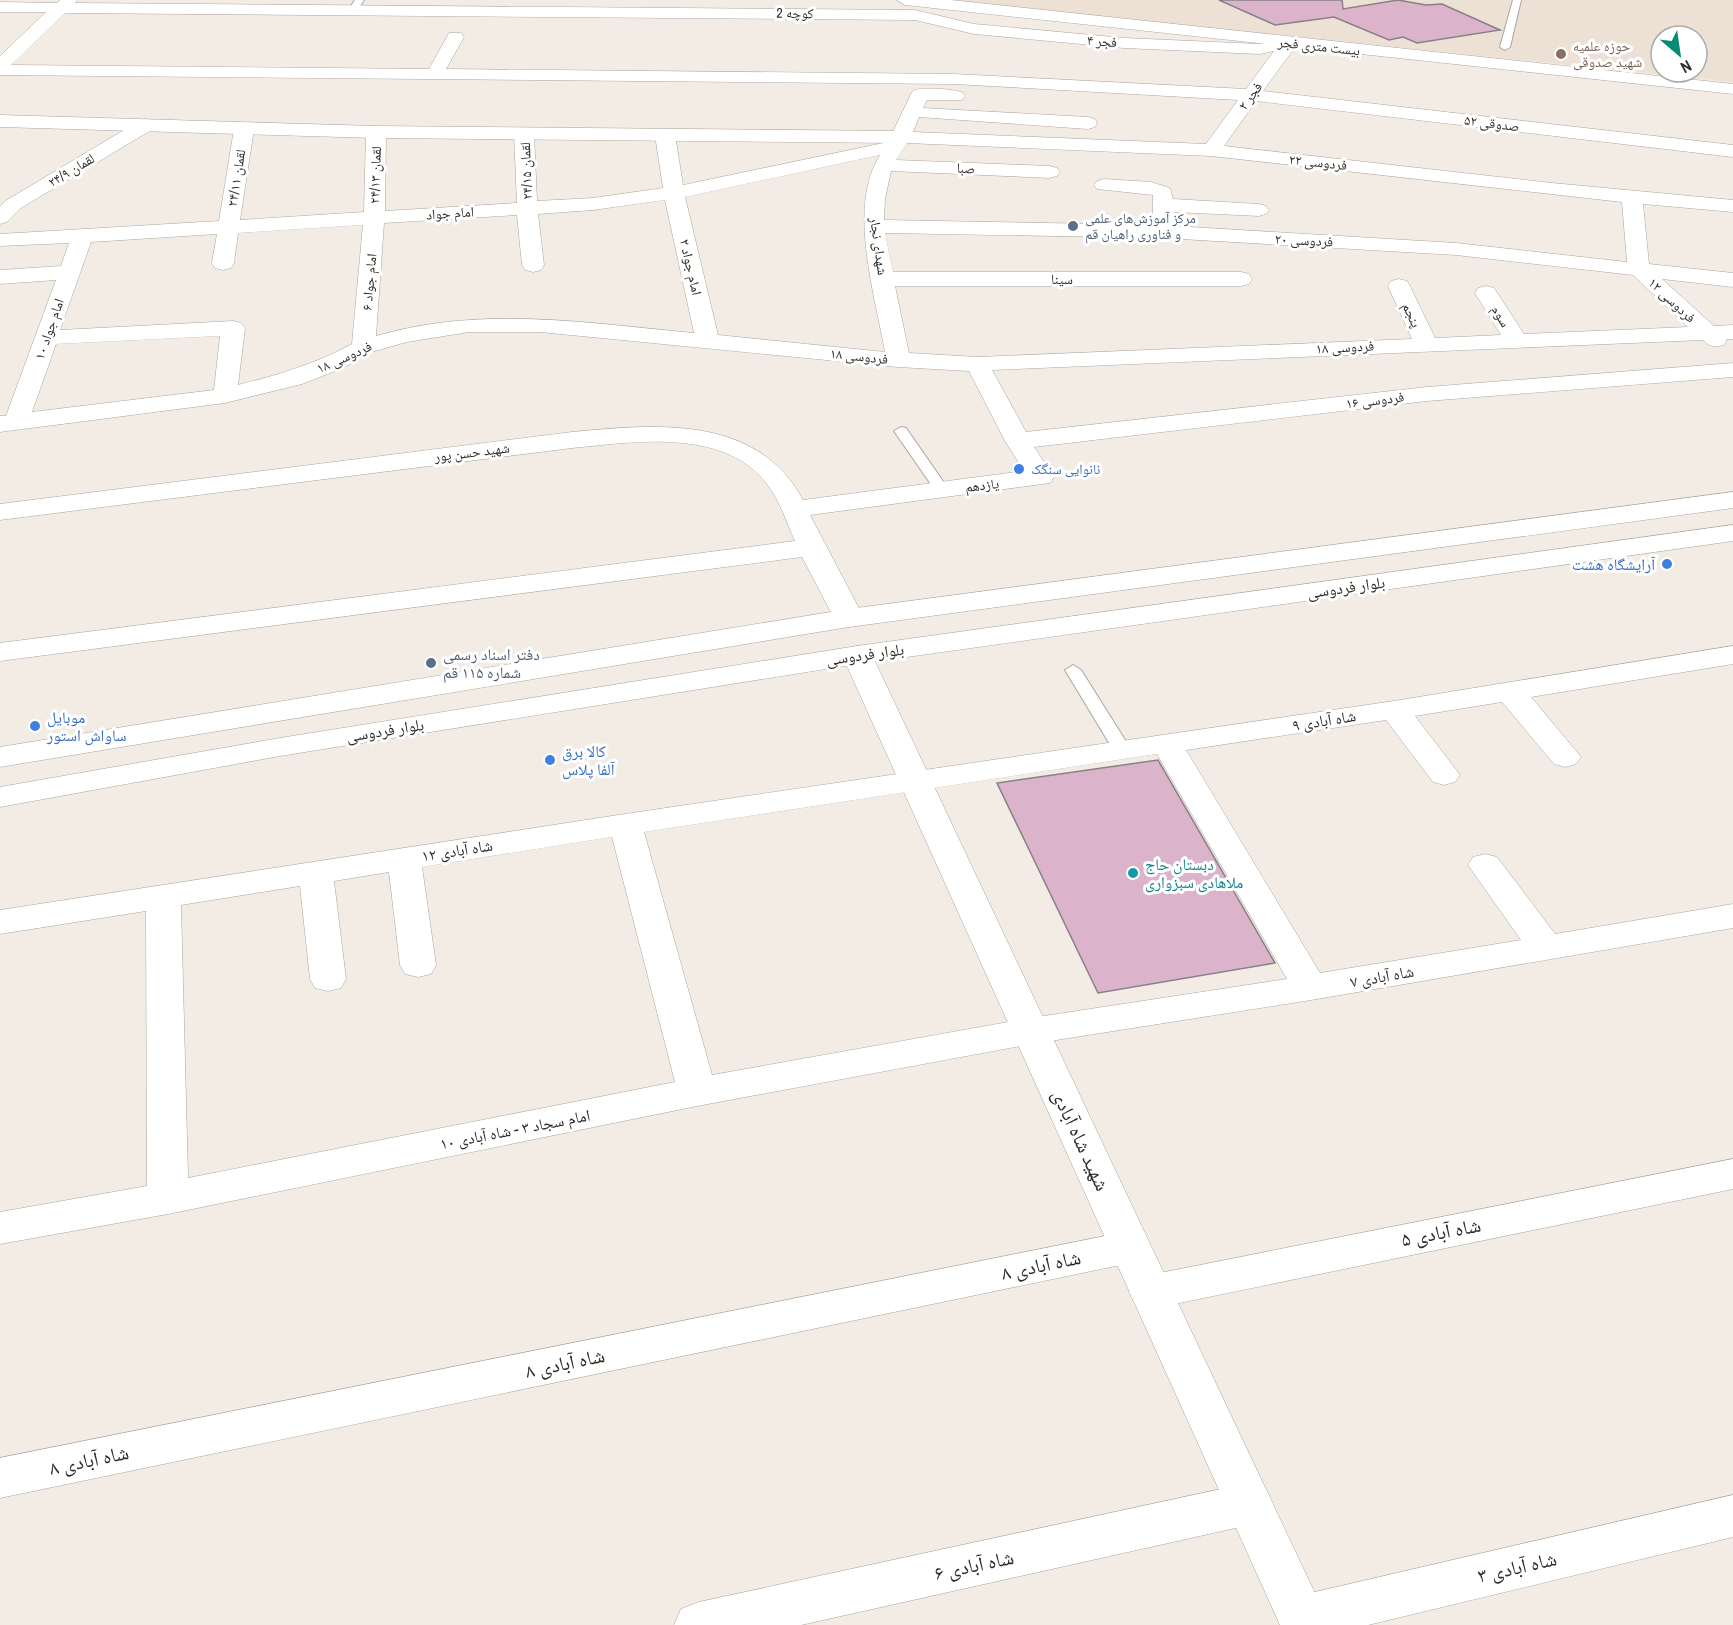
<svg xmlns="http://www.w3.org/2000/svg" width="1733" height="1625" viewBox="0 0 1733 1625" font-family="'Archivo Narrow','Noto Naskh Arabic',sans-serif">
	<rect width="100%" height="100%" fill="#f2ece5"/>
	<path fill="#ece1d4" fill-rule="evenodd" d="M954,0h779v82l-452,-47zM1661,36h36v36h-36z"/>
	<g fill="#dbb4cc" stroke="#888085" stroke-width="1.5">
		<path d="M1219,0h123l1,9 55,-9 28,5 16,-1 58,26 -83,13 -14,-6 -14,3 -55,-23 -59,8z"/>
		<path d="M1158,760l117,203 -177,30 -101,-210z"/>
	</g>
	<g fill="none" stroke-linecap="round" stroke-linejoin="round">
		<g stroke="#aba59e" stroke-width="2">
			<g id="lane">
				<path d="M355,0h9l-8,12h-6l-2,-2z"/>
				<path d="M1513,0h8l-11,47 -5,3 -5,-3z"/>
				<path d="M901,427l5,1 41,59 2,3 -2,3h-10l-43,-62z"/>
				<path d="M1073,665l8,5 51,81 -3,4h-12l-3,-4 -49,-81z"/>
			</g>
		</g>
		<g stroke="#aba59e" stroke-width="1">
			<g id="street">
				<path d="M60,0h17l-2,3 840,7 59,14 150,14 136,6 29,-6 6,1 3,4 -35,48 470,54v12l-477,-56 -32,45 328,37 181,17v12l-90,-8 6,60 84,9v14l-71,-8 52,47 19,-1v14h-6l-3,6c-9,2 -14,2 -21,-5l-711,30 34,62 401,-45 306,-24v14l-306,24 -393,46 20,30 -4,6 -240,32 54,103 -5,6 -10,3 -10,-3 -5,-6 -32,-61 -802,104v-18l795,-102c-9,-20 -15,-40 -28,-57 -43,-57 -134,-42 -195,-36l-572,72v-16l572,-72c83,-8 185,-18 231,68l221,-29 -19,-30 -36,-70 -71,-4 -358,-35h-71l-62,10 -36,10 -28,16 -41,16 -77,19 -225,29v-16h6l50,-136 -56,4v-14l61,-4 8,-23 -69,3v-12l219,-13 15,-92 3,-4h14l3,4 -14,91 124,-8 2,-80 3,-4h14l3,4 -1,79 132,-8 -3,-69 3,-4h14l3,4 3,67 56,-3 70,-10 -8,-53 3,-4h14l3,4 8,50 205,-43 23,-48 3,-4c14,-3 34,-1 48,2l3,4 -3,4h-35l-4,8 165,9 7,2 2,4 -2,4 -7,2 -169,-12 -6,15 293,12 32,-44 -284,-16 -954,-9v-19l46,-44h-46v-10l57,1zM65,13l850,7 59,14 150,14 136,6 14,-3 -28,38 -292,-15 -508,-5 18,-32 -3,-4h-12l-20,36 -418,-4zM907,143l304,13 411,46 5,60 -171,-19 -282,-17v-14l85,4 7,-2 3,-4 -3,-4 -7,-2 -86,-5 -3,-11 -19,-6 -47,-3 -7,2 -3,4 3,4 56,6v30l-269,-5 1,-21 6,-28 159,7 7,-2 3,-4 -3,-4 -7,-2 -154,-6zM880,155c-33,51 -5,140 5,197l-167,-17 -33,-138zM665,200l29,133c-107,-10 -213,-28 -318,3l8,-113 133,-8 5,50 3,5 8,2 8,-2 3,-5 -6,-51 55,-4zM363,225l-11,119c-37,20 -74,31 -114,41l7,-57 -4,-5 -8,-2 -173,9 31,-88 126,-8 -5,29 3,5 8,2 8,-2 3,-5 4,-30zM885,233l279,5 292,17 177,20 55,52 -164,7 -30,-46 -8,-2 -8,2 -3,5 26,42 -66,3 -25,-52 -3,-5 -8,-2 -8,2 -3,5 24,53 -435,18 -68,-4 -14,-67h346l8,-2 3,-5 -3,-5 -8,-2h-348zM220,336l-6,54 -182,22 24,-68z"/>
				<path d="M146,119l7,2 2,4 -2,4 -132,79 -14,14 -7,2v-18l7,-6 132,-79z"/>
				<path d="M1733,646v18l-202,33 50,60 -5,7 -11,3 -11,-3 -52,-62 -87,14 45,59 -5,7 -11,3 -11,-3 -47,-62 -200,30 134,223 201,-33 -53,-75 5,-8 12,-3 12,3 58,77 178,-30v24l-422,72 -280,44 -334,62 -529,108 -168,30v-32l147,-26 -1,-275 -146,23v-24l625,-96 769,-113zM1157,754l130,225 -256,39 -319,57 -68,-243zM612,837l63,245 -487,96 -7,-273 119,-19 10,93 5,9 13,3 13,-3 5,-9 -12,-98 55,-9 11,93 5,9 13,3 13,-3 5,-9 -14,-98z"/>
				<path d="M1733,1159v30l-583,120 -15,-5 -6,-12 6,-12 15,-5z"/>
				<path d="M1130,1231l15,4 6,12 -6,12 -15,4 -1130,235v-40z"/>
				<path d="M1249,1483l17,6 7,15 -7,15 -17,6 -448,100h-127l7,-16 18,-7z"/>
				<path d="M1733,1495v42l-365,88h-88l-3,-7 8,-16 17,-7z"/>
			</g>
		</g>
		<g stroke="#aba59e" stroke-width="1">
			<g id="secondary">
				<path d="M897,0h54l782,84v10l-828,-89z"/>
				<path d="M0,115l376,11 525,5 7,2 3,4 -3,4 -7,2 -525,-5 -376,-11z"/>
				<path d="M857,646l11,3 4,6 458,970h-50l-438,-970 4,-6z"/>
			</g>
		</g>
		<g stroke="#aba59e" stroke-width="1">
			<g id="primary">
				<path d="M1733,492v16l-884,119 -849,140v-20l849,-138z"/>
				<path d="M1733,525v16l-876,123 -577,92 -280,51v-20l280,-49 577,-92z"/>
			</g>
		</g>
		<use href="#lane" fill="#fff" fill-rule="evenodd"/>
		<use href="#street" fill="#fff" fill-rule="evenodd"/>
		<use href="#secondary" fill="#fff" fill-rule="evenodd"/>
		<use href="#primary" fill="#fff" fill-rule="evenodd"/>
	</g>
	<circle fill="#8d6e63" stroke="#fff" stroke-width="2" cx="1561" cy="54" r="6"/>
	<g fill="#5c6f8a" stroke="#fff" stroke-width="2">
		<circle cx="1073" cy="226" r="6"/>
		<circle cx="431" cy="663" r="6"/>
	</g>
	<g fill="#3f7fe0" stroke="#fff" stroke-width="2">
		<circle cx="1019" cy="469" r="6"/>
		<circle cx="1667" cy="564" r="6"/>
		<circle cx="35" cy="726" r="6"/>
		<circle cx="550" cy="760" r="6"/>
	</g>
	<circle fill="#0f9aa8" stroke="#fff" stroke-width="2" cx="1133" cy="873" r="6"/>
	<g text-anchor="middle" stroke-width="6" stroke-linejoin="round" paint-order="stroke">
		<g font-size="14" fill="#2e2c29" stroke="#fff">
			<text transform="translate(795 13) rotate(1)" y="5">کوچه 2</text>
			<text transform="translate(1102 41) rotate(5)" y="5">فجر ۴</text>
			<text transform="translate(1319 46) rotate(6)" y="5">بیست متری فجر</text>
			<text transform="translate(1250 96) rotate(-54)" y="5">فجر ۲</text>
			<text transform="translate(1492 123) rotate(7)" y="5">صدوقی ۵۲</text>
			<text transform="translate(1318 162) rotate(6)" y="5">فردوسی ۲۲</text>
			<text transform="translate(966 168) rotate(3)" y="5">صبا</text>
			<text transform="translate(71 170) rotate(-31)" y="5">لقمان ۲۴/۹</text>
			<text transform="translate(526 171) rotate(-92)" y="5">لقمان ۲۴/۱۵</text>
			<text transform="translate(375 175) rotate(-88)" y="5">لقمان ۲۴/۱۳</text>
			<text transform="translate(236 178) rotate(-81)" y="5">لقمان ۲۴/۱۱</text>
			<text transform="translate(450 213) rotate(-4)" y="5">امام جواد</text>
			<text transform="translate(1304 240) rotate(3)" y="5">فردوسی ۲۰</text>
			<text transform="translate(879 246) rotate(82)" y="5">شهدای نجار</text>
			<text transform="translate(691 267) rotate(77)" y="5">امام جواد ۲</text>
			<text x="1062" y="284">سینا</text>
			<text transform="translate(369 282) rotate(-85)" y="5">امام جواد ۶</text>
			<text transform="translate(1672 300) rotate(43)" y="5">فردوسی ۱۲</text>
			<text transform="translate(1412 315) rotate(65)" y="5">پنجم</text>
			<text transform="translate(1501 316) rotate(58)" y="5">سوم</text>
			<text transform="translate(49 329) rotate(-71)" y="5">امام جواد ۱۰</text>
			<text transform="translate(1345 347) rotate(-3)" y="5">فردوسی ۱۸</text>
			<text transform="translate(859 356) rotate(6)" y="5">فردوسی ۱۸</text>
			<text transform="translate(344 357) rotate(-24)" y="5">فردوسی ۱۸</text>
			<text transform="translate(1375 400) rotate(-7)" y="5">فردوسی ۱۶</text>
			<text transform="translate(472 452) rotate(-7)" y="5">شهید حسن پور</text>
			<text transform="translate(982 485) rotate(-7)" y="5">یازدهم</text>
		</g>
		<g font-size="14" fill="#785e54" stroke="#fff" text-anchor="start">
			<text x="1573" y="51">حوزه علمیه<tspan x="1573" dy="16">شهید صدوقی</tspan></text>
		</g>
		<g font-size="14" fill="#4e5e75" stroke="#fff" text-anchor="start">
			<text x="1085" y="223">مرکز آموزش‌های علمی<tspan x="1085" dy="16">و فناوری راهیان قم</tspan></text>
		</g>
		<g font-size="14" fill="#366cbe" stroke="#fff" text-anchor="start">
			<text x="1031" y="474">نانوایی سنگک</text>
		</g>
		<g font-size="16" fill="#366cbe" stroke="#fff" text-anchor="start">
			<text x="1655" y="570" text-anchor="end">آرایشگاه هشت</text>
			<text x="47" y="723">موبایل<tspan x="47" dy="18">ساواش استور</tspan></text>
			<text x="562" y="757">کالا برق<tspan x="562" dy="18">آلفا پلاس</tspan></text>
		</g>
		<g font-size="16" fill="#2e2c29" stroke="#fff">
			<text transform="translate(1346 587) rotate(-8)" y="6">بلوار فردوسی</text>
			<text transform="translate(865 654) rotate(-8)" y="6">بلوار فردوسی</text>
			<text transform="translate(1324 720) rotate(-9)" y="6">شاه آبادی ۹</text>
			<text transform="translate(385 730) rotate(-9)" y="6">بلوار فردوسی</text>
			<text transform="translate(457 850) rotate(-9)" y="6">شاه آبادی ۱۲</text>
			<text transform="translate(1382 976) rotate(-10)" y="6">شاه آبادی ۷</text>
			<text transform="translate(515 1129) rotate(-11)" y="6">امام سجاد ۳ - شاه آبادی ۱۰</text>
		</g>
		<g font-size="16" fill="#4e5e75" stroke="#fff" text-anchor="start">
			<text x="443" y="660">دفتر اسناد رسمی<tspan x="443" dy="18">شماره ۱۱۵ قم</tspan></text>
		</g>
		<g font-size="16" fill="#0d838f" stroke="#fff" text-anchor="start">
			<text x="1145" y="870">دبستان حاج<tspan x="1145" dy="18">ملاهادی سبزواری</tspan></text>
		</g>
		<g font-size="20" fill="#2e2c29" stroke="#fff">
			<text transform="translate(1081 1140) rotate(65)" y="7">شهید شاه آبادی</text>
			<text transform="translate(1441 1232) rotate(-11)" y="7">شاه آبادی ۵</text>
			<text transform="translate(1041 1265) rotate(-12)" y="7">شاه آبادی ۸</text>
			<text transform="translate(565 1363) rotate(-12)" y="7">شاه آبادی ۸</text>
			<text transform="translate(89 1460) rotate(-12)" y="7">شاه آبادی ۸</text>
			<text transform="translate(974 1565) rotate(-12)" y="7">شاه آبادی ۶</text>
			<text transform="translate(1517 1567) rotate(-13)" y="7">شاه آبادی ۳</text>
		</g>
	</g>
	<g transform="translate(1679 54) rotate(151)"><circle r="28" fill="#ffffff" stroke="#ababa9" stroke-width="1.5"/>
	<path d="M0-4.5L10 22L0 15L-10 22Z" fill="#068d74"/>
	<text y="-9" font-size="16" font-weight="bold" text-anchor="middle" fill="#2e2c29">N</text>
	</g>
</svg>
